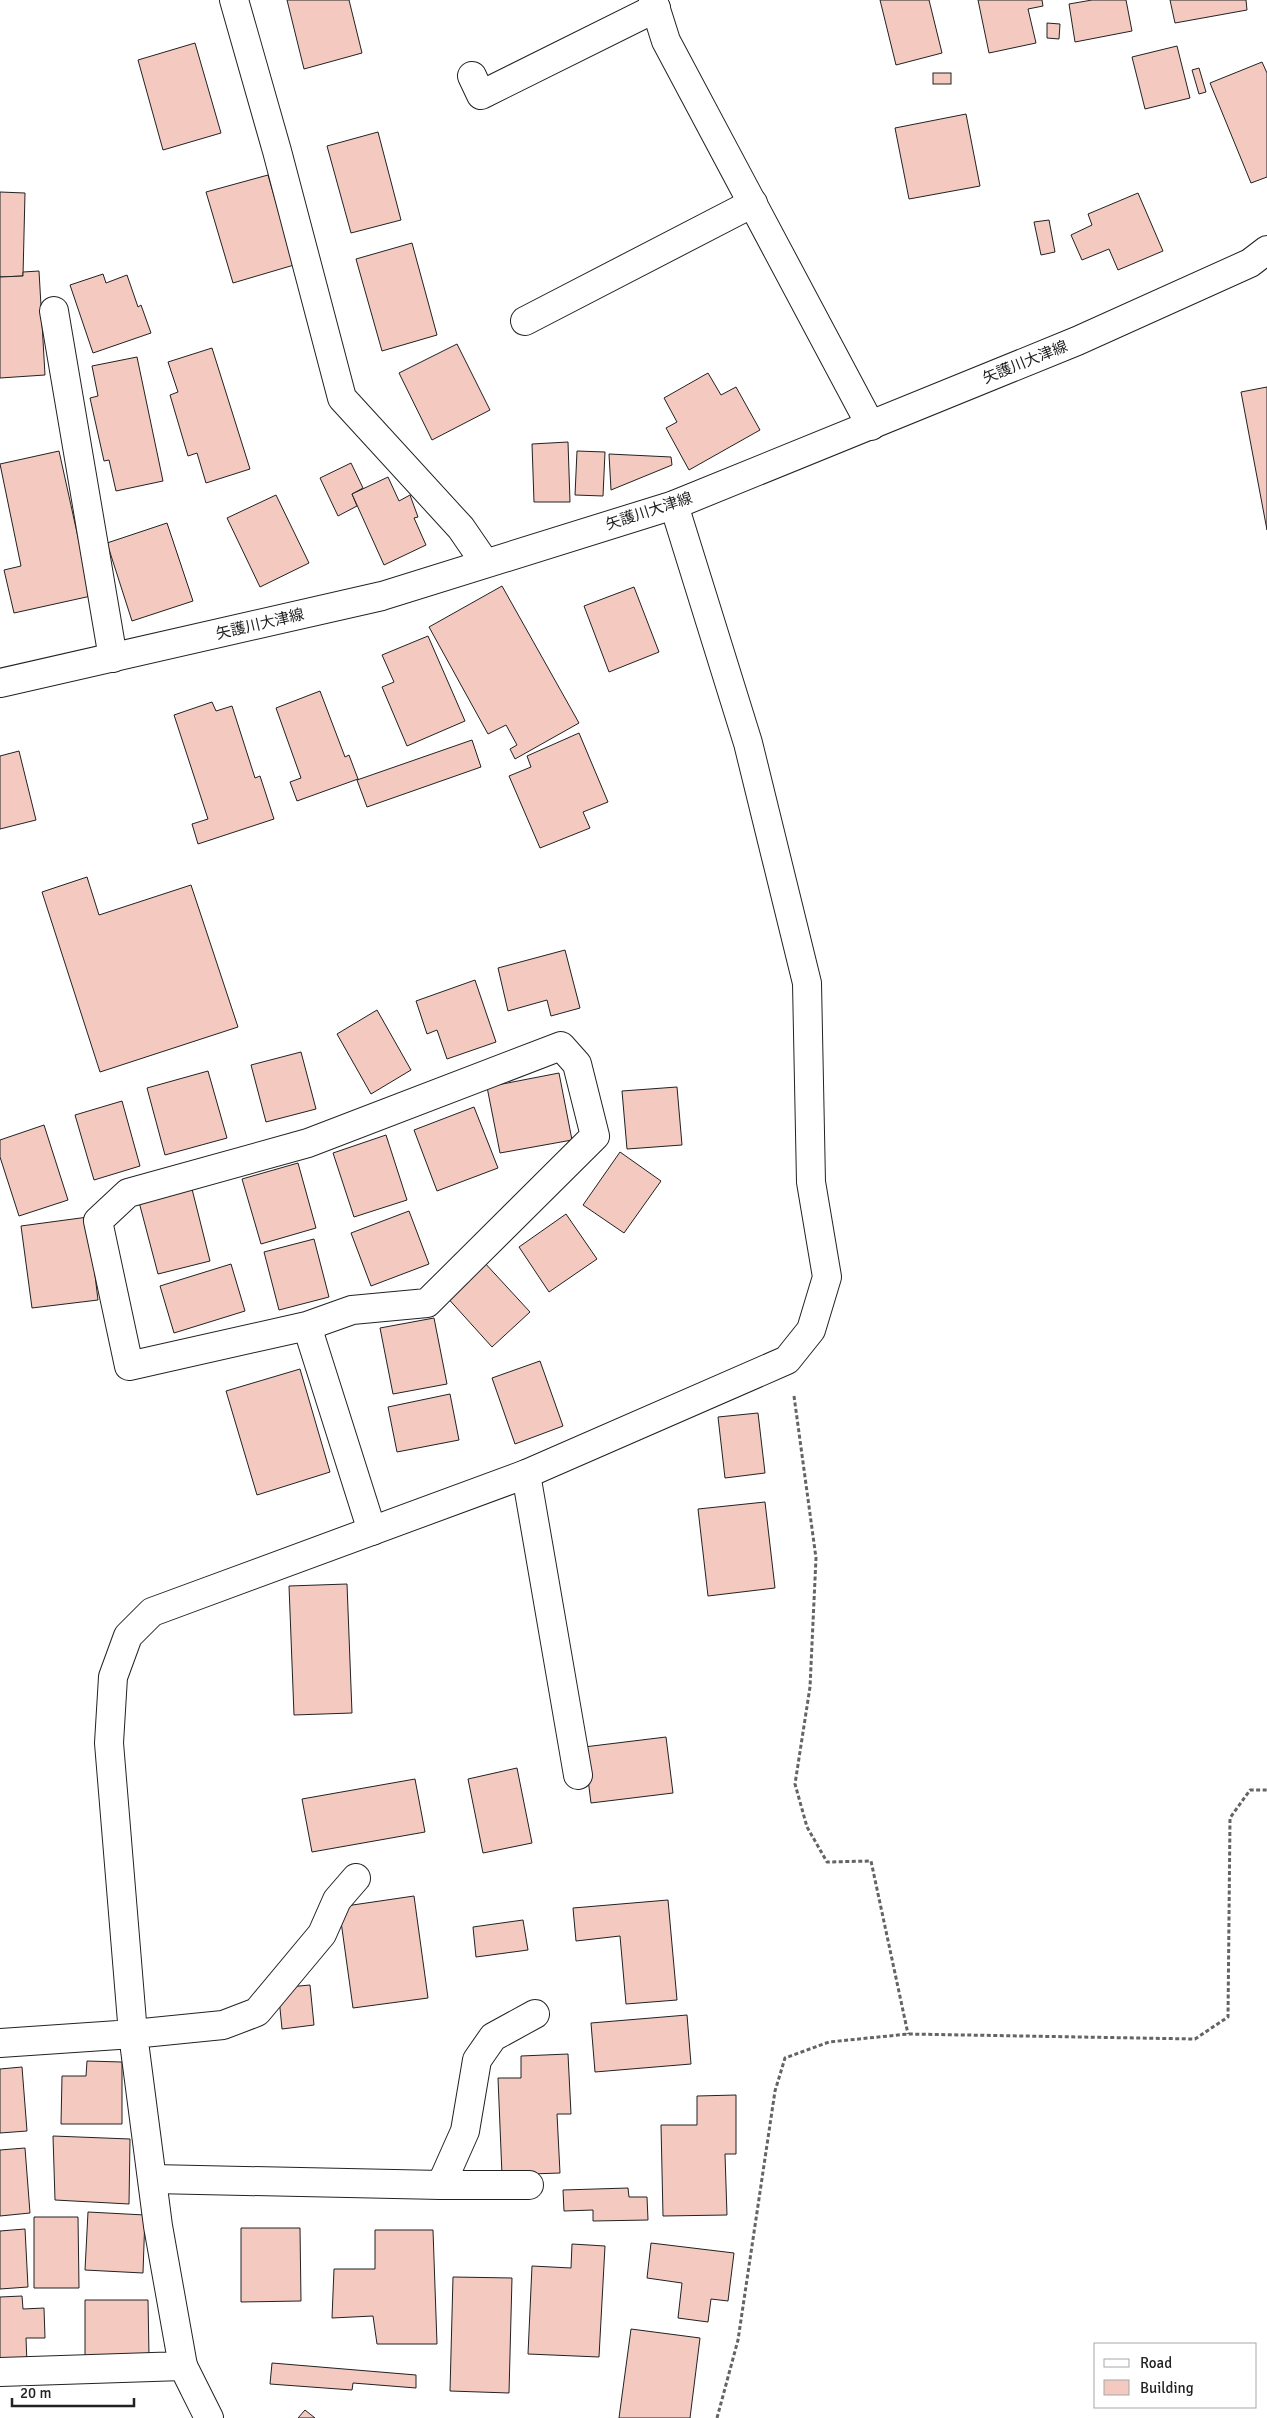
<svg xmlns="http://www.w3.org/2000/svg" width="1267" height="2418" viewBox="0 0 1267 2418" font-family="Signika,'Noto Sans JP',sans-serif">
	<rect width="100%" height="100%" fill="#fff"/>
	<g fill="#f3c9c0" stroke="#222">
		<path d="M287,0h62l13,53 -58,16z"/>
		<path d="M880,0h49l13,53 -46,12z"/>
		<path d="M978,0h64l1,6 -15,3 8,34 -47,10z"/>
		<path d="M1092,0h34l6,31 -57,11 -6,-38z"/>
		<path d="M1170,0h76l1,10 -72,13z"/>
		<path d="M1047,23l13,1 -1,15 -12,-1z"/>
		<path d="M195,43l26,90 -58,17 -25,-90z"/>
		<path d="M1177,46l13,52 -45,11 -13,-52z"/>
		<path d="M1262,62l5,11v104l-16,6 -41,-100z"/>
		<path d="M1199,68l7,24 -7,2 -7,-24z"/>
		<rect x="933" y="73" width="18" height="11"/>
		<path d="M966,114l14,72 -71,13 -14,-71z"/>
		<path d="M378,132l23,88 -50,13 -24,-87z"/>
		<path d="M268,175l26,90 -61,18 -27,-91z"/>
		<path d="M0,192l25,1 -2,83 -23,1z"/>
		<path d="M1138,193l25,58 -45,19 -9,-21 -27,11 -11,-25 21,-10 -4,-11z"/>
		<path d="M1049,220l6,32 -14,3 -7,-33z"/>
		<path d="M412,243l25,92 -55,16 -26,-92z"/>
		<path d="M39,271l6,104 -45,3v-101l23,-1v-4z"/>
		<path d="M103,274l3,9 21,-8 11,32 3,-2 10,28 -58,20 -23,-68z"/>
		<path d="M457,344l33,66 -58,30 -33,-67z"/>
		<path d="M212,348l38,121 -44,14 -9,-30 -9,3 -18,-61 8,-3 -10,-30z"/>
		<path d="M137,357l26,124 -47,10 -7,-31 -5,1 -14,-63 8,-2 -6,-30z"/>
		<path d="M708,373l13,22 15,-8 24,43 -71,40 -23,-42 11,-6 -13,-24z"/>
		<path d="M1267,387v143l-26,-138z"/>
		<path d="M568,442l2,60h-36l-2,-58z"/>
		<path d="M59,451l32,145 -77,17 -10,-43 17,-4 -21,-102z"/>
		<path d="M577,451l28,1 -2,44 -28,-1z"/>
		<path d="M609,454l62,3 1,8 -61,25z"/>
		<path d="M351,463l12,25 -11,6 5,12 -19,10 -18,-38z"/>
		<path d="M388,477l11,24 11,-6 8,22 -4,1 12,27 -42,20 -32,-71z"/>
		<path d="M276,495l33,68 -49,24 -33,-69z"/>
		<path d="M167,523l26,78 -61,20 -25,-78z"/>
		<path d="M502,586l77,137 -64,36 -5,-10 7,-4 -11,-20 -18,9 -59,-107z"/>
		<path d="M634,587l25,65 -50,20 -25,-66z"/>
		<path d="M428,636l37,85 -58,25 -25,-59 12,-5 -12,-27z"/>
		<path d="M320,691l25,66 4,-2 9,24 -61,22 -7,-19 11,-4 -25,-70z"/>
		<path d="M212,702l4,9 16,-5 23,72 5,-2 14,43 -76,25 -6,-20 16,-5 -34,-104z"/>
		<path d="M579,733l29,69 -25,10 7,16 -50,20 -31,-72 22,-9 -4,-11z"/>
		<path d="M472,740l9,27 -114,40 -10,-27z"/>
		<path d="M19,751l17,69 -36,9v-73z"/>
		<path d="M87,877l12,38 92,-30 47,142 -138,45 -58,-180z"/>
		<path d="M565,950l15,58 -29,8 -4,-16 -39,11 -10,-43z"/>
		<path d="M475,980l21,62 -49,17 -10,-29 -10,4 -11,-33z"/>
		<path d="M377,1010l34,60 -40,24 -34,-60z"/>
		<path d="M301,1052l15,57 -50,13 -15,-57z"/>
		<path d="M208,1071l19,67 -62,17 -18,-67z"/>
		<path d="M559,1073l13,67 -72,13 -13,-66z"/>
		<path d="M677,1087l5,58 -55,4 -5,-58z"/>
		<path d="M122,1101l18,65 -46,14 -19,-65z"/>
		<path d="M474,1107l24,61 -61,23 -23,-61z"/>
		<path d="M44,1125l24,75 -49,16 -19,-59v-17z"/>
		<path d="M386,1135l21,65 -53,17 -21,-64z"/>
		<path d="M620,1152l41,29 -37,52 -41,-28z"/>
		<path d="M298,1163l18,65 -55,16 -19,-65z"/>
		<path d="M192,1189l18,72 -52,13 -19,-72z"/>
		<path d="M409,1211l20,53 -58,22 -20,-53z"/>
		<path d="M566,1214l31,45 -48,33 -30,-45z"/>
		<path d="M88,1217l10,83 -66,8 -11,-82z"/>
		<path d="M314,1239l15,58 -50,13 -15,-58z"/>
		<path d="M483,1261l47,51 -38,35 -47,-52z"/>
		<path d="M231,1264l14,47 -71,22 -14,-47z"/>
		<path d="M434,1318l13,66 -54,10 -13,-66z"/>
		<path d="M540,1361l23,65 -48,18 -23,-66z"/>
		<path d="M300,1369l30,103 -73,23 -31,-104z"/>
		<path d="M450,1394l9,46 -62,12 -9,-45z"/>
		<path d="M758,1413l7,60 -40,5 -7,-61z"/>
		<path d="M765,1502l10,86 -67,8 -10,-87z"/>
		<path d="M347,1584l5,129 -58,2 -5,-129z"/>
		<path d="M666,1737l7,56 -82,10 -7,-56z"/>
		<path d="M517,1768l15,75 -49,10 -15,-74z"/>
		<path d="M415,1779l10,53 -113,20 -10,-53z"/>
		<path d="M414,1896l14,102 -75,10 -14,-101z"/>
		<path d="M668,1900l9,100 -51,4 -6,-68 -44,5 -3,-33z"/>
		<path d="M523,1920l5,30 -52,7 -3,-30z"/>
		<path d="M310,1985l4,40 -32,4 -4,-41z"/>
		<path d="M687,2015l4,49 -96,8 -4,-49z"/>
		<path d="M568,2054l3,60h-14l3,59 -58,2 -4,-97h23v-22z"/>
		<path d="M87,2061l35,1v62h-61l1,-48h24z"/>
		<path d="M22,2067l5,64 -27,2v-64z"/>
		<path d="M736,2095v59h-11l2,61 -64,1 -2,-91h36v-29z"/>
		<path d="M53,2136l77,3 -1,65 -74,-4z"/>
		<path d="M25,2148l5,65 -30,3v-66z"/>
		<path d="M628,2188l1,9h18l1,23 -55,1v-11l-29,1 -1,-21z"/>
		<path d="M88,2212l57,3 -2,58 -58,-3z"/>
		<path d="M34,2217h44l1,71h-45z"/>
		<path d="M241,2228h59l1,73 -60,1z"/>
		<path d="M25,2229l3,58 -28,2v-58z"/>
		<path d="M375,2230h58l4,114h-60l-4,-28 -41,2 2,-49h41z"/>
		<path d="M651,2243l83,10 -6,48 -17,-2 -3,23 -30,-4 4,-35 -35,-5z"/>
		<path d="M572,2244l33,2 -6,111 -71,-3 4,-88 39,2z"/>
		<path d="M453,2277l59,1 -3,115 -59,-2z"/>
		<path d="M22,2296l1,13 21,-1 1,30h-19l1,25h-27v-66z"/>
		<path d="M85,2300h63l1,56h-64z"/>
		<path d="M631,2329l69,9 -10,80h-71z"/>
		<path d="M272,2363l144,12v13l-63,-5 -1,7 -82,-6z"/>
		<path d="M305,2410l10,8h-17z"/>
	</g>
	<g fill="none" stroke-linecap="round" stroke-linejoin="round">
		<g stroke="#222" stroke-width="30">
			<g id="minor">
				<path d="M234,0l43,151 65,247 119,130 24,35"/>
				<path d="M653,0l13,41 205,385"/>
				<path d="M472,76l9,19 175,-87"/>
				<path d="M54,311l59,347"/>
				<path d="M525,321l228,-118"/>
				<path d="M307,1326l45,-16 75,-7 168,-167 -18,-72 -16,-18 -253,97 -180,50 -30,28 31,145 178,-40 65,205"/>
				<path d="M526,1474l52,301"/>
				<path d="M0,2043l133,-9 -24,-291 4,-66 15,-41 24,-24 374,-138 261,-114 24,-30 16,-53 -16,-95 -4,-199 -59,-240 -74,-238"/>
				<path d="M153,2179l288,6 24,-54 12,-71 16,-23 42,-23"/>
				<path d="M441,2185h88"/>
				<path d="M183,2366l26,52"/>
				<path d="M0,2372l183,-6 -25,-140 -25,-192 90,-9 34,-13 65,-78 15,-34 19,-22"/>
			</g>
		</g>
		<g stroke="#222" stroke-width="30">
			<path id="major" d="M0,683l382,-87 292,-91 403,-164 173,-78 17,-13"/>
		</g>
		<g stroke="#646464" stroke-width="3" stroke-dasharray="4 2.5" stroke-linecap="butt">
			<path d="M794,1396l22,162 -6,129 -15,97 12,43 20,35 44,-1 37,173"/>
			<path d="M717,2418l21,-78 37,-249 10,-33 44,-16 79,-8 287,5 33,-22 2,-199 20,-28h17"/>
		</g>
		<use href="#minor" stroke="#fff" stroke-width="28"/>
		<use href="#major" stroke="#fff" stroke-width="28"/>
	</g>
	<g text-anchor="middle" stroke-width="4" stroke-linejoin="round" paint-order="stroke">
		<g font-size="15" fill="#222" stroke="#fff">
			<text transform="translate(1025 362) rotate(-22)" y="5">矢護川大津線</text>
			<text transform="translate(649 511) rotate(-18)" y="5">矢護川大津線</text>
			<text transform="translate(260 624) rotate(-13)" y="5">矢護川大津線</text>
		</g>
	</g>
	<rect x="1094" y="2343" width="162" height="65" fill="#ffffff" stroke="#a7a7a7"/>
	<rect x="1104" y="2359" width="25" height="8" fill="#ffffff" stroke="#a7a7a7"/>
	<text x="1140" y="2368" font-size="15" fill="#222222">Road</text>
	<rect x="1104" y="2380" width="25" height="15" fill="#f3c9c0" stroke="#a7a7a7"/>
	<text x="1140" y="2393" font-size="15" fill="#222222">Building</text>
	<path d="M12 2398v8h122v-8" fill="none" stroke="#222222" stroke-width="2.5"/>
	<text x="20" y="2398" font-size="15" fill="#222222" stroke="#ffffff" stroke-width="4" paint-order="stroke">20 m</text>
</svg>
